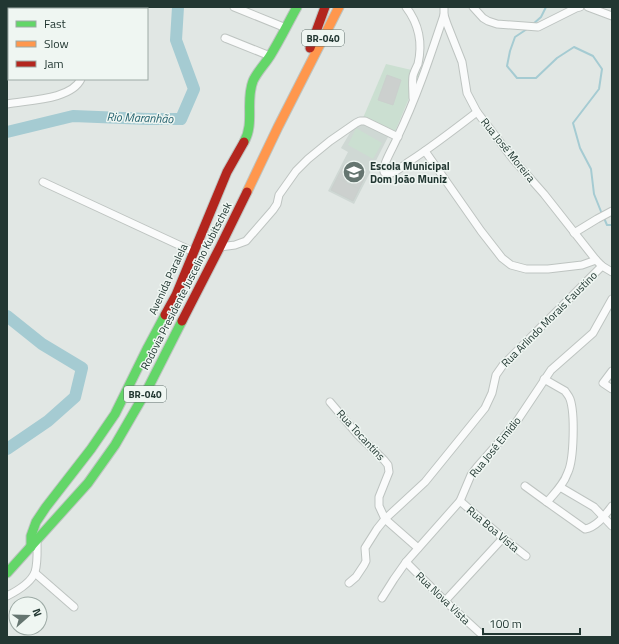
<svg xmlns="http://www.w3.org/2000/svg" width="619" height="644" viewBox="0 0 619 644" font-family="'Titillium Web',sans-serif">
	<rect width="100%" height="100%" fill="#e1e7e4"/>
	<path fill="#cfd8d4" d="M363,122l26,13 -35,69 -26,-13 20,-39 -7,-4 13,-22z"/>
	<g fill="#cbdfd1">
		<path d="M386,64l34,8 -26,62 -31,-16z"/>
		<path d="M356,128l26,15 -9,16 -25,-14z"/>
	</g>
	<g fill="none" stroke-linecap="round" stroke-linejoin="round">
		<g stroke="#a5cbd2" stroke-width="2">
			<path d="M532,25l9,-8 5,-10"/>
			<path d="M527,29l-12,8 -5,14 -3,15 10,12h19l21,-20 17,-11 19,9 9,13 -3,20 -26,34 7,25 11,21 3,25 8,20"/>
			<path d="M604,218l3,7h5"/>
		</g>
		<g stroke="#a5cbd2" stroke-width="12">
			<path d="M7,132l66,-16 75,3h33l13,-30 -18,-49 2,-33"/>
			<path d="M7,316l35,28 40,24 -7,29 -27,24 -41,28"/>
		</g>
	</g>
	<g fill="#ccd0ce" stroke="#cad0cd">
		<path d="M387,75l14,5 -8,25 -15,-5z"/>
		<path d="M344,165l8,4 -6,13 -9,-4z"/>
		<path d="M356,172l9,5 -6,12 -9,-5z"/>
		<path d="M337,178l22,11 -6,12 -22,-11z"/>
	</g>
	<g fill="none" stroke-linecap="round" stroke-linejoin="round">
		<g stroke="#bec4c1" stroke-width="9">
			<g id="street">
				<path d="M7,7h1"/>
				<path d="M234,7l52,21"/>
				<path d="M406,7c13,17 17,35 12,57 -2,4 -4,8 -5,12 -1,7 0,15 0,22"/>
				<path d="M444,7v8l3,9 15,38 5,31 10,19 36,47 31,35 52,66 6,6 10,6"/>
				<path d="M473,7l10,11 5,3 9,3 41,3 38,-19 4,-1"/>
				<path d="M588,7l24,9"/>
				<path d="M42,9l1,-2"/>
				<path d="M107,9l1,-2"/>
				<path d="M444,15c-14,42 -28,84 -47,123 -2,6 -16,29 -13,34 1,2 3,2 5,2 8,-2 15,-9 21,-13 23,-15 45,-32 67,-49"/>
				<path d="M225,38l45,18"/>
				<path d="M7,66l2,-3"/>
				<path d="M7,104c21,-4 64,-4 74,-25"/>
				<path d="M425,151l56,80 21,27 9,7 15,4h22l34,-4 14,-5"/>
				<path d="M43,182l151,70"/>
				<path d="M574,233l23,-14 15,-8"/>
				<path d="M220,247l15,-2 11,-4 27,-31 4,-6 2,-9 17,-24 12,-12 22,-18 26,-18 4,-2h5l33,16"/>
				<path d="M612,371l-9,12 9,6"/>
				<path d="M330,402l28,33 26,25 4,5 1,7 -10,25v9l6,13 33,29"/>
				<path d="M525,486l22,16c8,-9 17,-18 21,-30 6,-13 7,-59 2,-73 -1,-3 -3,-5 -5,-8l-21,-12"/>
				<path d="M560,487l34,20 18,19"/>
				<path d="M460,501l43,37 23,18"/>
				<path d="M547,502l38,27c12,-2 20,-14 27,-23"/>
				<path d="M406,562l39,39 35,32"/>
				<path d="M35,573l39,34"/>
				<path d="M349,583l7,-6 8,-12 2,-4 -1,-13 12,-19 8,-10 40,-37 60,-74 7,-15 4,-18 7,-10 99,-99"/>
				<path d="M7,596c10,-5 24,-13 28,-24 3,-10 2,-21 2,-32"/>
				<path d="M382,598l12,-19 12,-17 54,-61 11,-26 6,-8 38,-43 36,-54 42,-37 19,-34"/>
				<path d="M445,601l58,-63"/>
			</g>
		</g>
		<g stroke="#bec4c1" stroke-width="11">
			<g id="fast">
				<path d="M244,142c11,-19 1,-41 9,-61 4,-9 12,-17 17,-25 10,-16 18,-33 27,-49"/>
				<path d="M31,547v-11l5,-14 10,-15 45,-58 24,-35 33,-67 17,-32"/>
				<path d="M7,573l81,-90 27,-38 33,-57 34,-67"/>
			</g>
		</g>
		<g stroke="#bec4c1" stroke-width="11">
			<path id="slow" d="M247,192l31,-65 61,-120"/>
		</g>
		<g stroke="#bec4c1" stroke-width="11">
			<g id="jam">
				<path d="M310,48l15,-41"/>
				<path d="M165,315l11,-20 51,-123 17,-30"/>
				<path d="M182,321l38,-74 27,-55"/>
			</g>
		</g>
		<use href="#street" stroke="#fafbfb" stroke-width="7"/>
		<use href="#fast" stroke="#63d668" stroke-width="9"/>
		<use href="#slow" stroke="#ff974d" stroke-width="9"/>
		<use href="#jam" stroke="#b3261e" stroke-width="9"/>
		<g stroke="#c6c9c8" stroke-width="3.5">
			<g id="rail">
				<path d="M45,9l1,-2"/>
				<path d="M7,70l2,-2"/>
			</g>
		</g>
		<use href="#rail" stroke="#eff6f2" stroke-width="2" stroke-dasharray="6" stroke-linecap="butt"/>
	</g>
	<defs>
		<g id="school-disc" transform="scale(1.15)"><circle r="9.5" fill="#657570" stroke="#eff6f2"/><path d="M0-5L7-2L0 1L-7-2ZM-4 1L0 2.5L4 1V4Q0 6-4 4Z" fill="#fff"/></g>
	</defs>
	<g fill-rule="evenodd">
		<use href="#school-disc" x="354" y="172"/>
	</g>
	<g text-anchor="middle" stroke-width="3" stroke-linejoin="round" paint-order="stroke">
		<g fill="#eff6f2" stroke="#60706c" stroke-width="1">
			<rect x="302" y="30" width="42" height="16" rx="3"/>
			<rect x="124" y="386" width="42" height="16" rx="3"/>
		</g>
		<g font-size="10" font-weight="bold" fill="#223732">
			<text x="323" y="42">BR-040</text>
			<text x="145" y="398">BR-040</text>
		</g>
		<g font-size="11" fill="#223732" stroke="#eff6f2">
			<text transform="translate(508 150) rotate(51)" y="4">Rua José Moreira</text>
			<text transform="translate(168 279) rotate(-65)" y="4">Avenida Paralela</text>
			<text transform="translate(186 286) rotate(-63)" y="4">Rodovia Presidente Juscelino Kubitschek</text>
			<text transform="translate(549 319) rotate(-45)" y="4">Rua Arlindo Morais Faustino</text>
			<text transform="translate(361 435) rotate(47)" y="4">Rua Tocantins</text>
			<text transform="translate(495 447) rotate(-51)" y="4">Rua José Emídio</text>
			<text transform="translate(493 529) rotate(40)" y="4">Rua Boa Vista</text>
			<text transform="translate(443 598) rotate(44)" y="4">Rua Nova Vista</text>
		</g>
		<g font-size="11" font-weight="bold" fill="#223732" stroke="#eff6f2" text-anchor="start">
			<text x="370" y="170">Escola Municipal<tspan x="370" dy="13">Dom João Muniz</tspan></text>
		</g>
		<g font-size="12" font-style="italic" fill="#22606d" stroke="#eff6f2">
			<text transform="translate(140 118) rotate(2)" y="4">Rio Maranhão</text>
		</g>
	</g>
	<rect width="619" height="644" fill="none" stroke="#223732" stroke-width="16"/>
	<rect x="8" y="8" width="140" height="72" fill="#eff6f2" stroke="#9daaa5"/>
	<rect x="16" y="21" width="20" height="6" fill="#63d668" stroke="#9daaa5"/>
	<text x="44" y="28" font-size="12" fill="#223732">Fast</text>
	<rect x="16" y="41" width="20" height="6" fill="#ff974d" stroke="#9daaa5"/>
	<text x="44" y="48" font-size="12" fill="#223732">Slow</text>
	<rect x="16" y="61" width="20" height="6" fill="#b3261e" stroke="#9daaa5"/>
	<text x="44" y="68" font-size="12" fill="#223732">Jam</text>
	<g transform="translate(28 616) rotate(70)"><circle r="19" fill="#eff6f2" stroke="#9daaa5"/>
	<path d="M0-3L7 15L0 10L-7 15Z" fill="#657570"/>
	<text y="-6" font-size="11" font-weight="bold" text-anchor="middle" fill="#223732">N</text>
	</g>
	<path d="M483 628v6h97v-6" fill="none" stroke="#223732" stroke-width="2"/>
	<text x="489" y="628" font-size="12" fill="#223732" stroke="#eff6f2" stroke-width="3" paint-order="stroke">100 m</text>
</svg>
